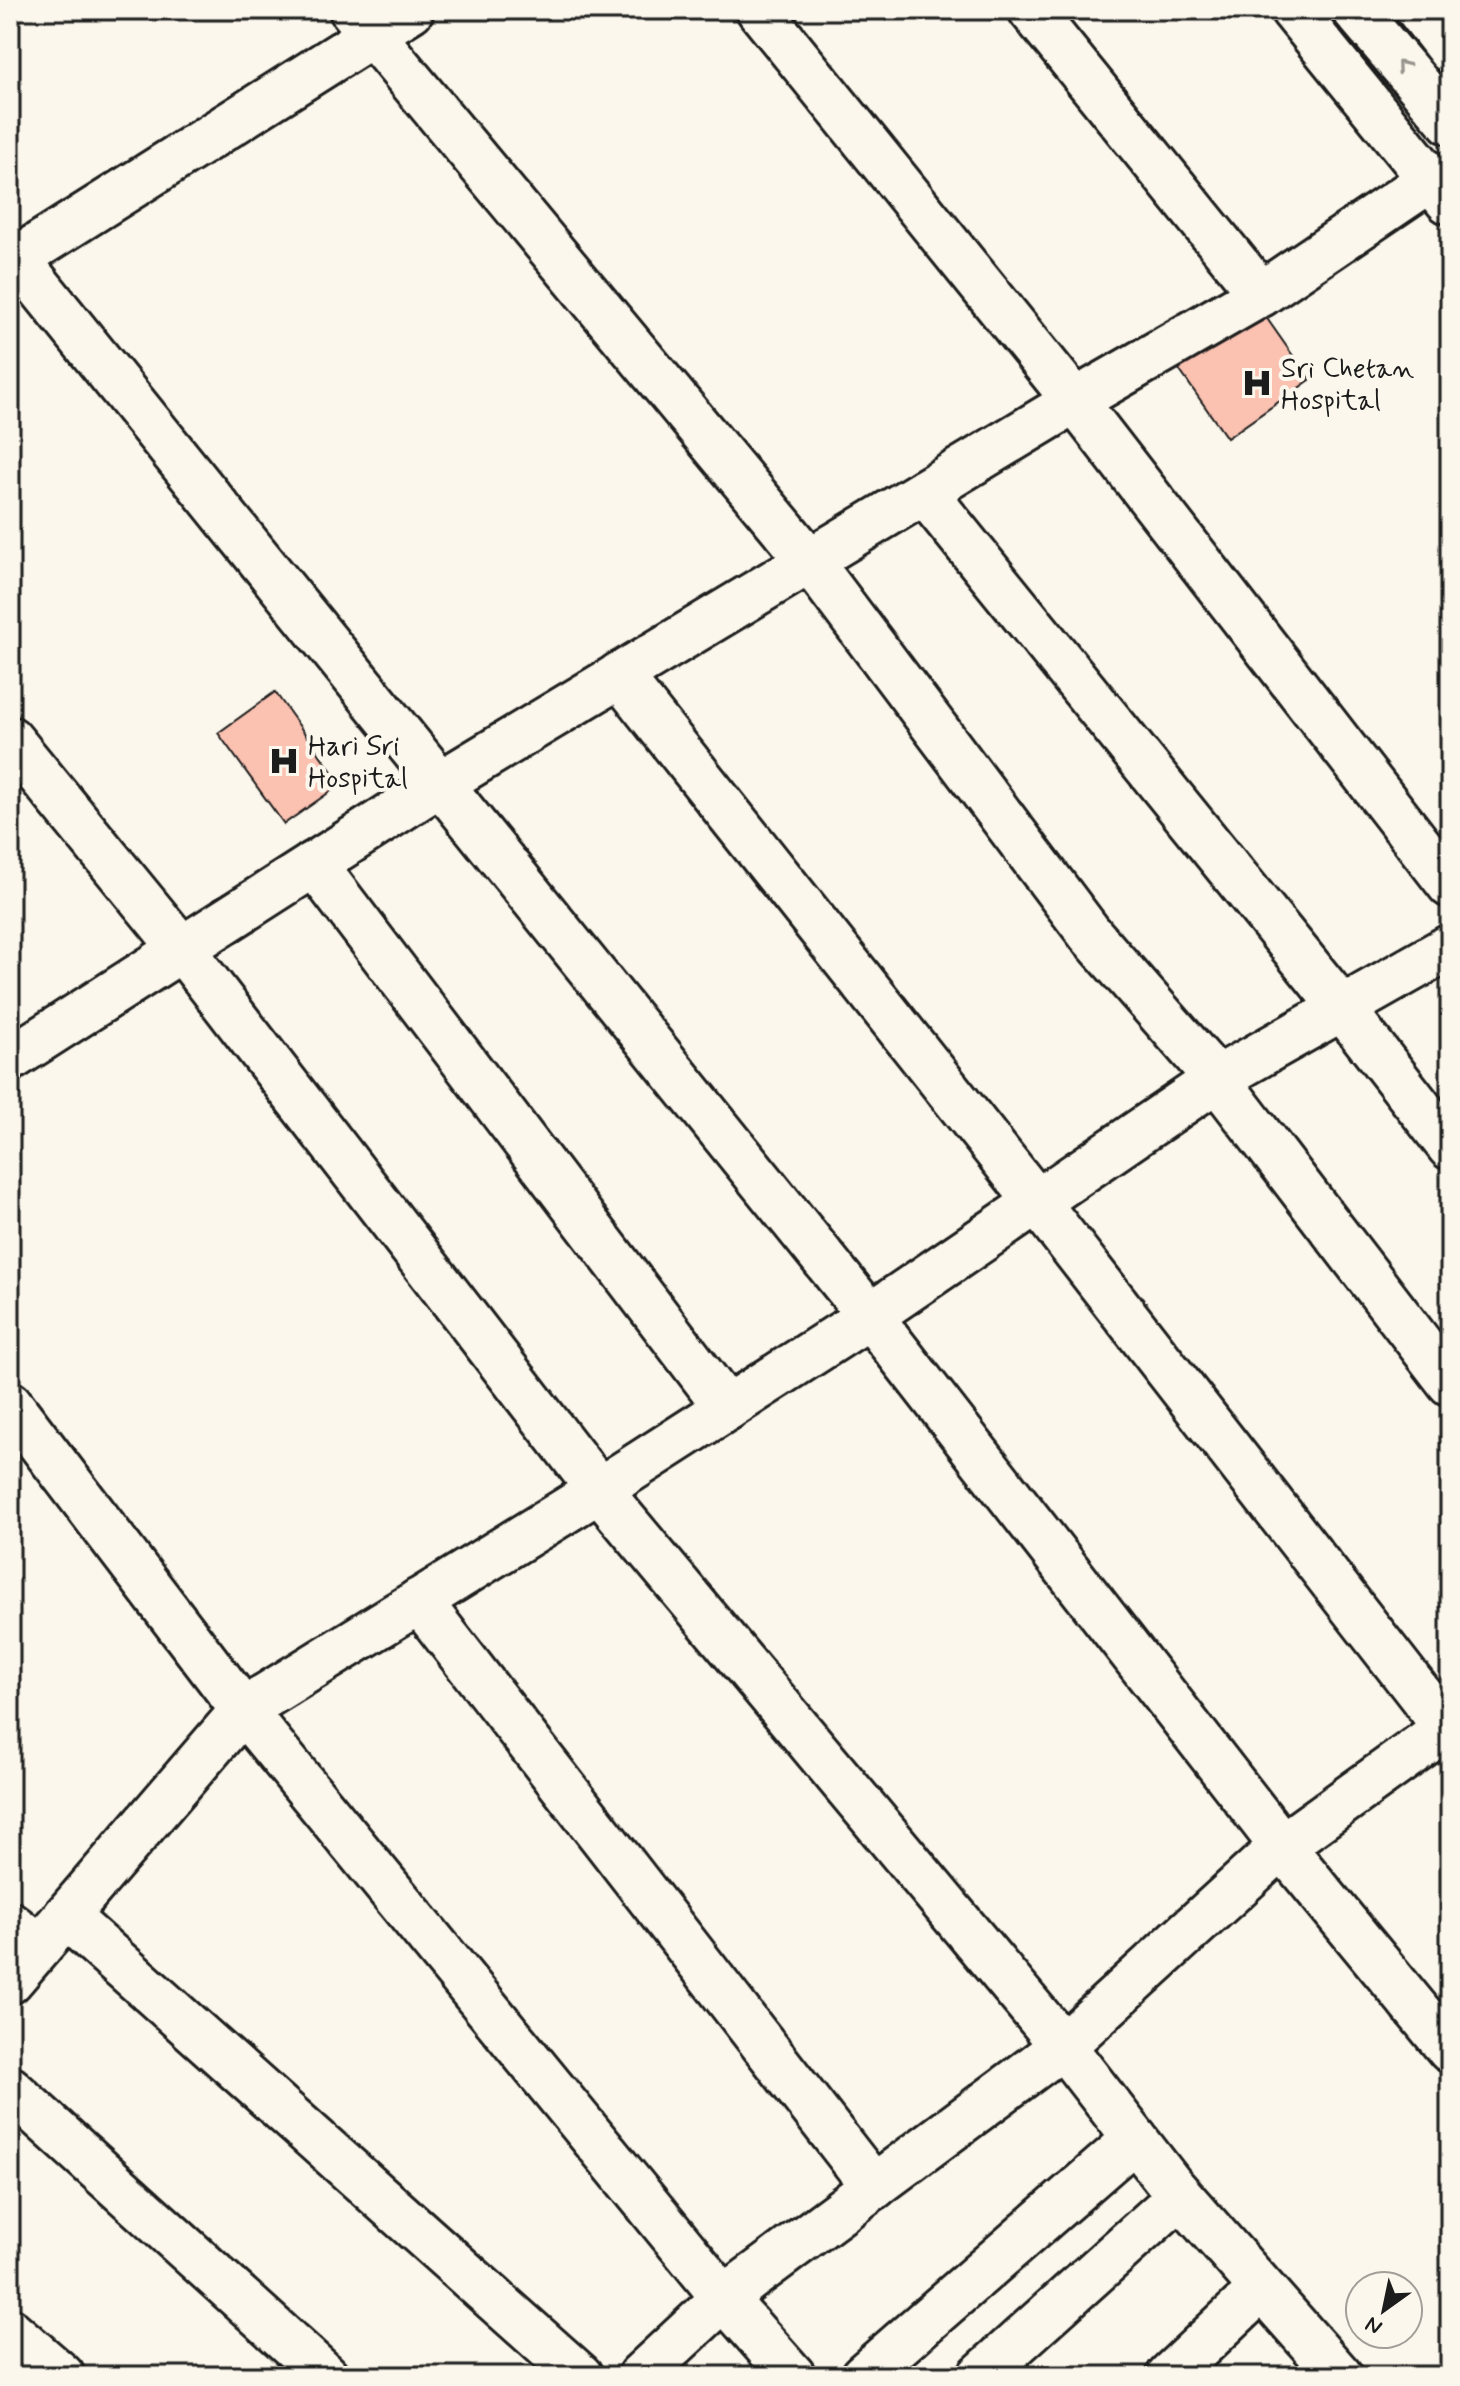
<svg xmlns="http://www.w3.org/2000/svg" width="1460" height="2386" viewBox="0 0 1460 2386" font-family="Mynerve,sans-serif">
	<rect width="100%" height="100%" fill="#fbf7ec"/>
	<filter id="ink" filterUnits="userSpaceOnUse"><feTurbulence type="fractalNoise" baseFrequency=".0125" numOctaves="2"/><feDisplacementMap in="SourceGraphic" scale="16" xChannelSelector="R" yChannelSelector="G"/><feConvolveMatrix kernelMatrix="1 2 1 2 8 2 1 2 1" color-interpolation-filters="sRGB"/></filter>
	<g filter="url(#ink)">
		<g fill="#fbc1b1" stroke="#1c1c1c" stroke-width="2">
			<path d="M1261,310l49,70 -83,58 -49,-70z"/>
			<path d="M275,692l66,92 -57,40 -66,-91z"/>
		</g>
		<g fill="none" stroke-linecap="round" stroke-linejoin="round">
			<g stroke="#1c1c1c" stroke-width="50">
				<g id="minor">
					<path d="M352,10l457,550 281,374 127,145 233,304"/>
					<path d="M759,10l316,391 375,484"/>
					<path d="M1031,10l230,284"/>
					<path d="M1293,10l155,191"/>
					<path d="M10,250l860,1066 412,530 168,204"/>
					<path d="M10,263l401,-253"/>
					<path d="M924,492l418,516 108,139"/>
					<path d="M619,675l418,527 409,526"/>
					<path d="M10,739l172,210 417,541 464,556 107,138 170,192"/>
					<path d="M314,864l413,544"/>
					<path d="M10,1059l431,-276 634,-382 186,-107 170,-115"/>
					<path d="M10,1404l233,306 481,588 69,78"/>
					<path d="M419,1601l455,586"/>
					<path d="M66,1916l514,460"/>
					<path d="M10,1924l29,23"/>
					<path d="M10,1981l233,-271 356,-220 271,-174 347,-237 233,-132"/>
					<path d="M10,2089l316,287"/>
					<path d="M10,2331l52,45"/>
					<path d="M640,2376l84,-78 339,-252 219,-200 168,-121"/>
					<path d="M863,2376l272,-237"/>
					<path d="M980,2376l200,-180"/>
					<path d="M1169,2376l92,-87"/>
				</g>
			</g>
			<g stroke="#1c1c1c" stroke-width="50">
				<g id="highway">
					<path d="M1355,10l95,112"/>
					<path d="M1419,10l31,40"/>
				</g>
			</g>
			<use href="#minor" stroke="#fbf7ec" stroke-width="44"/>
			<use href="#highway" stroke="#fbf7ec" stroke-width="44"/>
		</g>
		<defs><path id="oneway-chevron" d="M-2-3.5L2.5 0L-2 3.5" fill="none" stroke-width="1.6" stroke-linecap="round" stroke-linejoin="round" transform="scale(2)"/></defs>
		<use stroke="#97948e" href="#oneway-chevron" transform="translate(1402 66) rotate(-130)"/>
	</g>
	<defs>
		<g id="hospital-bare" transform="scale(2.4)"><path d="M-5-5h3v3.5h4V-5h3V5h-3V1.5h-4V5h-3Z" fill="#1c1c1c" stroke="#fbf7ec" stroke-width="2.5" paint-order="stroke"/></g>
	</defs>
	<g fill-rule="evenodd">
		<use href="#hospital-bare" x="1257" y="383"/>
		<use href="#hospital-bare" x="284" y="761"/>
	</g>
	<g text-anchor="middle" stroke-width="8" stroke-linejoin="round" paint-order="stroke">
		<g font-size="28" fill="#1c1c1c" stroke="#fbf7ec" text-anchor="start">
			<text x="1281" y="377">Sri Chetan<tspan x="1281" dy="32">Hospital</tspan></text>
			<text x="308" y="755">Hari Sri<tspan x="308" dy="32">Hospital</tspan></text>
		</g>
	</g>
	<rect width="1460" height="2386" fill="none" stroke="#fbf7ec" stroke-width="40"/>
	<rect x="20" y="20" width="1420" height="2346" fill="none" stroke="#1c1c1c" stroke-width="3" filter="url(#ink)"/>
	<g transform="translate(1384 2310) rotate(213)"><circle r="38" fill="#fbf7ec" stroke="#a29f99" stroke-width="2"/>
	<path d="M0-6L14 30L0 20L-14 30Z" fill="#1c1c1c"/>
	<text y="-12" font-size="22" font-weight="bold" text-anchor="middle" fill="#1c1c1c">N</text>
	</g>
</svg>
